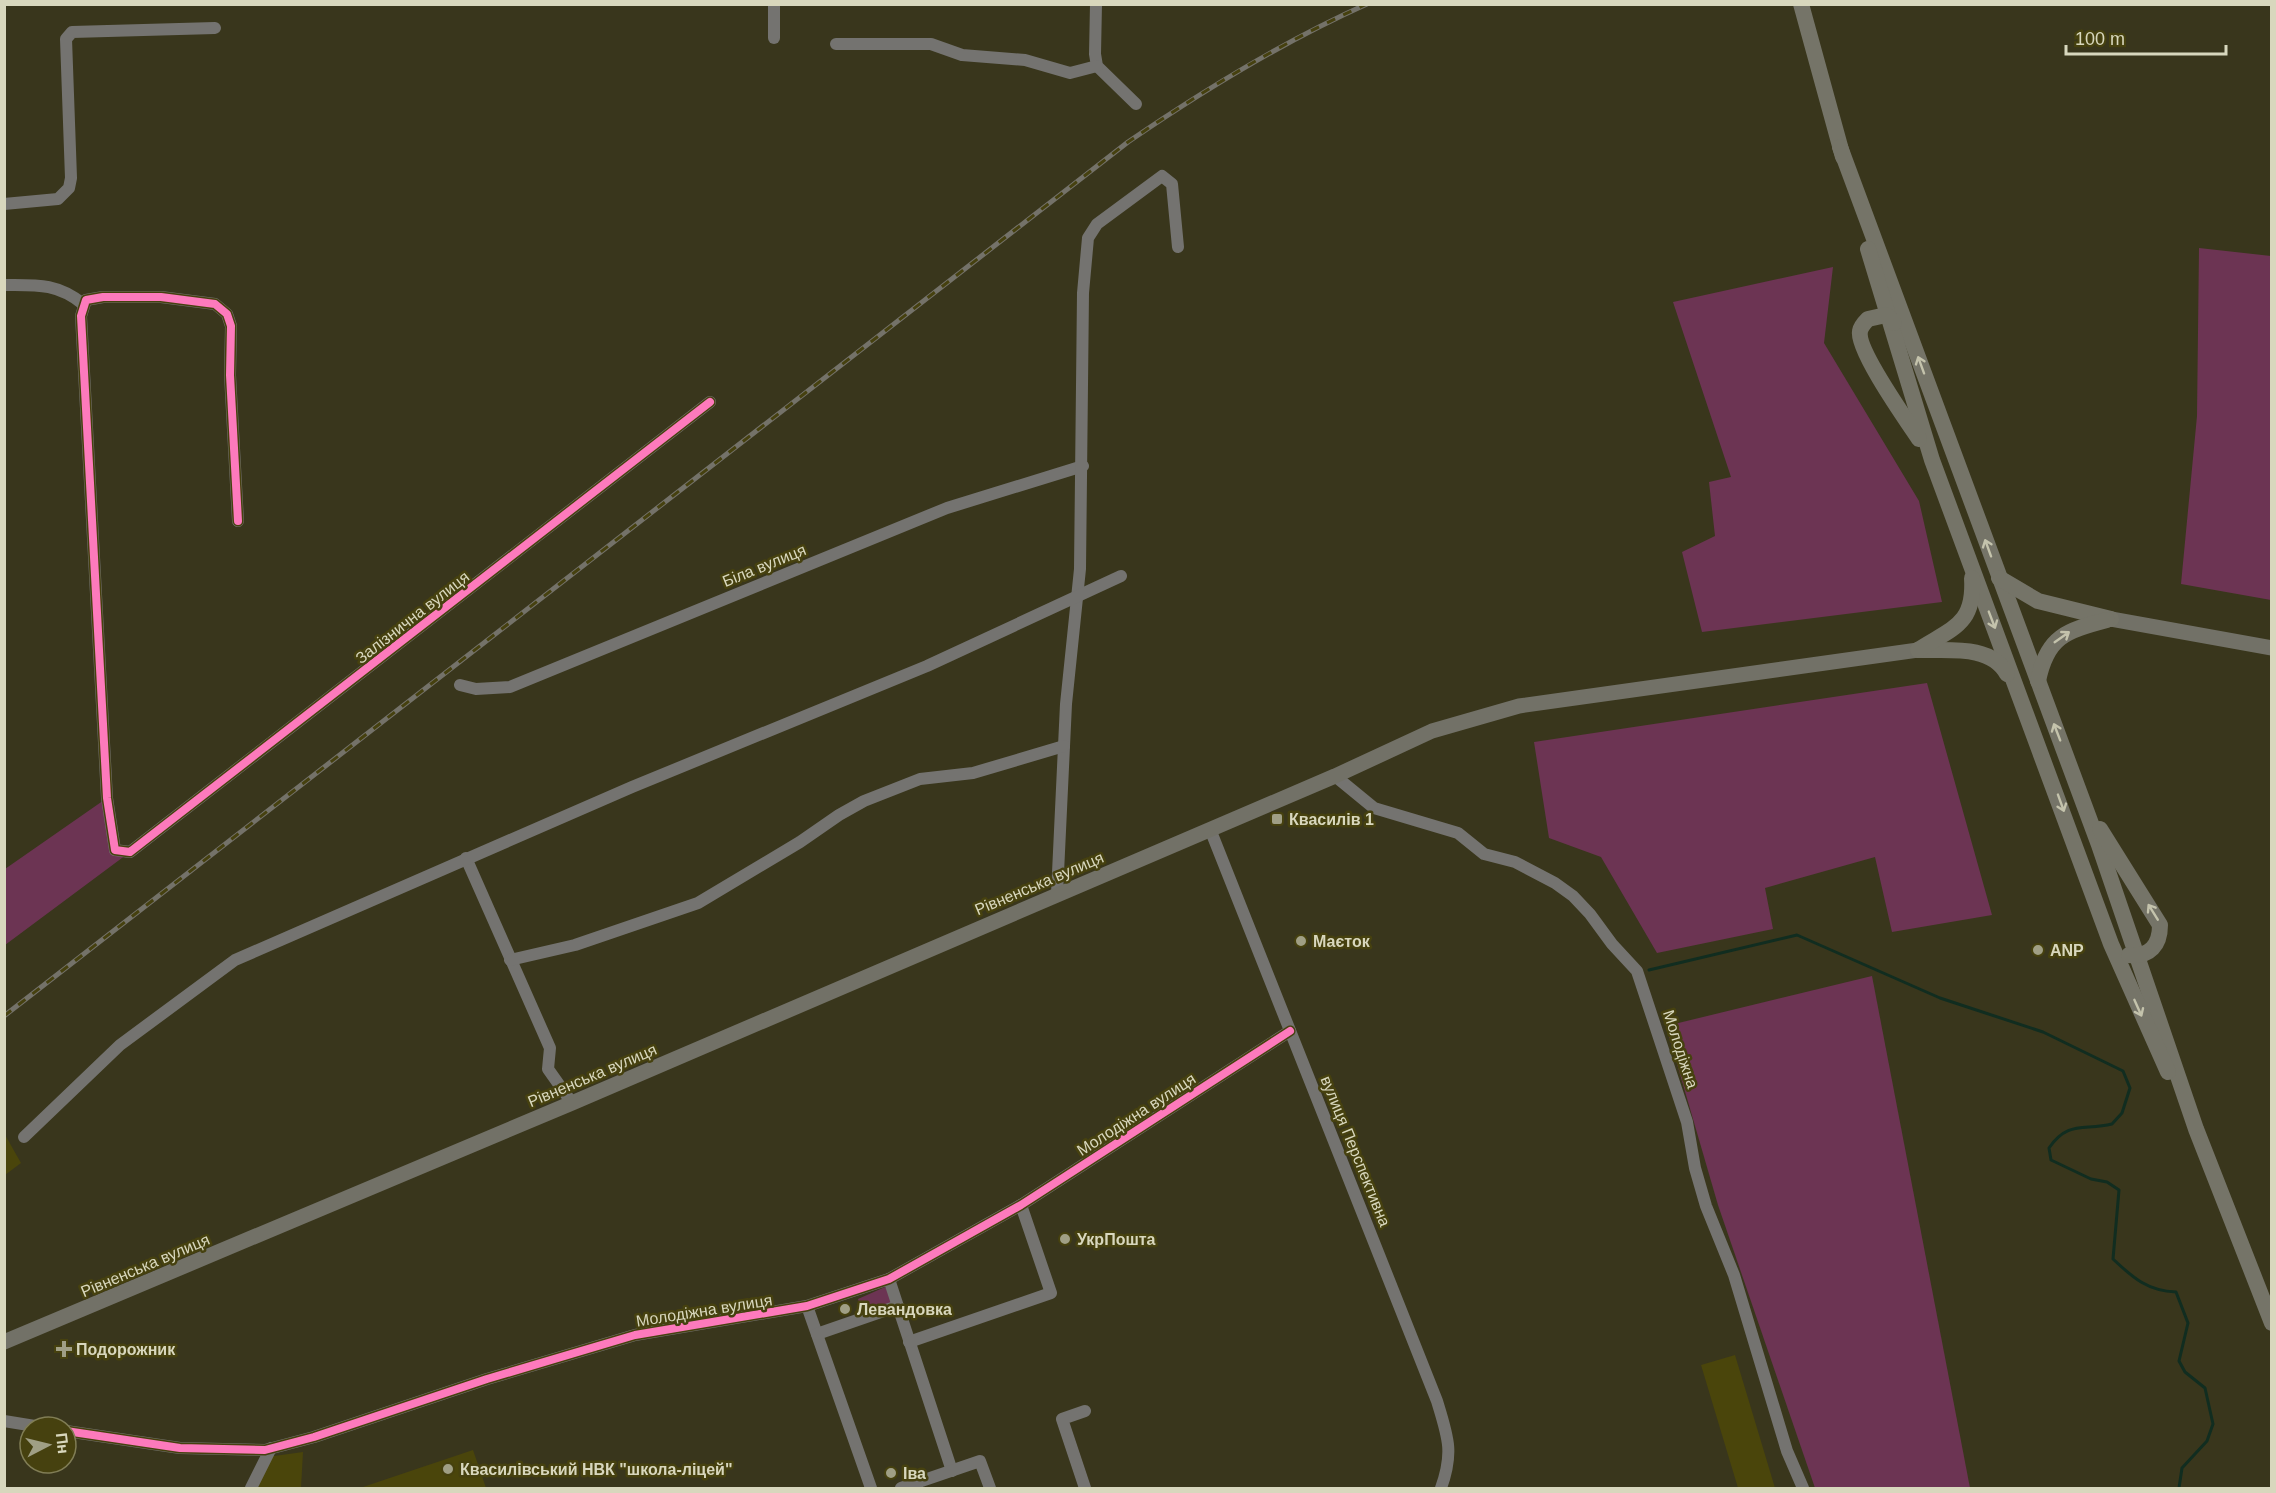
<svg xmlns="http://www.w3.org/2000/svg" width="2276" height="1493" viewBox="0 0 2276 1493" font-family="Helvetica,sans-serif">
	<rect width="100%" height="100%" fill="#39361c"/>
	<g fill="#4a450b">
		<path d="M4,1133l17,30 -16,12h-1z"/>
		<path d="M1735,1355l40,133h-37l-37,-123z"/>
		<path d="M473,1450l13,38h-126z"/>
		<path d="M303,1452l-2,36h-50l16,-31z"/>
	</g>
	<g fill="#6c3453">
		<path d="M2199,248l72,8v344l-90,-16 16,-168z"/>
		<path d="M1833,267l-9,76 95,158 23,101 -240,30 -20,-80 33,-16 -6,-54 22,-5 -58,-175z"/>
		<path d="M1927,683l65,232 -100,17 -17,-75 -110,31 8,41 -116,24 -56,-96 -52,-19 -15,-96z"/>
		<path d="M107,798l8,51 15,3 -125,93v-76z"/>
		<path d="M1872,976l98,512h-155l-97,-283 -52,-179z"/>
		<path d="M885,1287l3,3 3,13 -28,10 -5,-14z"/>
	</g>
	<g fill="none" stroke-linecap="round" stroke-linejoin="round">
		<path stroke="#112d20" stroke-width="3" d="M1649,970l148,-35 143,63 103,34 80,39 7,17 -8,25 -10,11c-28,7 -44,-4 -63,24l2,12 40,19 16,3 12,8 -6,69c20,19 35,32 63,33l12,31 -9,38 6,11 20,16 8,36 -6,17 -25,27 -3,20"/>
		<g stroke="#747370" stroke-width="12">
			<path d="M1096,4l-1,50 2,12 39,38"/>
			<path d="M774,38v-34"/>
			<path d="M836,44h95l31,11 63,5 45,13 27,-7"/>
			<path d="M4,204l54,-5 11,-11 2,-10 -5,-139 6,-7 143,-4"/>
			<path d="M4,285c32,0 53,-2 79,19"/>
			<path d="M238,521l-8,-146 1,-49 -4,-12 -12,-10 -54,-7h-58l-17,3 -5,16 26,482 8,52 15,2 580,-450"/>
			<path d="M460,685l16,4 34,-2 437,-179 136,-42"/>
			<path d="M1335,776l39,32 84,25 26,21 31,8 40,21 18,13 17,18 22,30 25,27 50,151 8,46 11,38 28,69 53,176 16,37"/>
			<path d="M1210,829l227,572c11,36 17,51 4,87"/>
			<path d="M466,858l84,190 -2,21 24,34"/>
			<path d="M1057,894l9,-190 14,-135 3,-276 5,-55 9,-14 65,-48 10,8 6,63"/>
			<path d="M510,960l65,-15 123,-42 102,-61 39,-27 25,-14 56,-22 53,-6 91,-27"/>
			<path d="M24,1137l96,-92 115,-85 397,-173 295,-121 194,-90"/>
			<path d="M889,1279l63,192"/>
			<path d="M807,1306l64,182"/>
			<path d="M817,1334l81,-28"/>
			<path d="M909,1342l142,-49 -30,-88"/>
			<path d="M1085,1411l-23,8 23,69"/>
			<path d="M4,1421l37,6"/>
			<path d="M66,1431l114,17 85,2 49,-13 173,-58 148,-44 172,-29 82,-27 132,-74 269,-174"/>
			<path d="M251,1488l20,-40"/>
			<path d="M901,1488l79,-27 10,27"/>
		</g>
		<g stroke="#727167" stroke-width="15">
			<path d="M2111,619l161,29"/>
			<path d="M4,1342l568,-239 763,-327 97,-45 87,-25 399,-56"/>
		</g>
		<g stroke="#757468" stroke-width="16">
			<path d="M1801,4l42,153"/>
			<path d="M1840,147l259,698 97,284 76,194"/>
			<path d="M1868,249l64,211 179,484 57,128"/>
			<path d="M1894,323l-8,-8 -18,4c-3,3 -7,7 -8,12 -4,18 47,90 59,108"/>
			<path d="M1999,578l39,23 73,18"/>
			<path d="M1918,650c29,1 73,-6 89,24"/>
			<path d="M1918,650c34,-22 57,-25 54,-72"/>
			<path d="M2038,681c9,-45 28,-50 69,-61"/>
			<path d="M2100,829l60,96c0,20 -10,32 -31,30"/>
		</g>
		<g stroke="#747269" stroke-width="5">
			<path id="rail" d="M4,1016l1124,-874c76,-52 154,-100 239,-138"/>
		</g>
		<use href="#rail" stroke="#46410f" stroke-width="3" stroke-dasharray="9" stroke-linecap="butt"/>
		<g stroke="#46410f" stroke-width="11">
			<g id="cycleway">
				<path d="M238,521l-8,-146 1,-49 -4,-12 -12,-10 -54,-7h-58l-17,3 -5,16 26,482 8,52 15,2 580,-450"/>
				<path d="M66,1431l114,17 85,2 49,-13 173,-58 148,-44 172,-29 82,-27 132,-74 269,-174"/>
			</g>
		</g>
		<use href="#cycleway" stroke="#fd7abc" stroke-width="8"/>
	</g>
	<defs><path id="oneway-shaft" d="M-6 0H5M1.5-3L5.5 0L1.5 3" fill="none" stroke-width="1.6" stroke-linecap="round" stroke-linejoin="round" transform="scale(1.5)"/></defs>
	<g stroke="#c4c3ac">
		<use href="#oneway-shaft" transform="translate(1921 365) rotate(-110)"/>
		<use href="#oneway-shaft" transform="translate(1988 548) rotate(-110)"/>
		<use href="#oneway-shaft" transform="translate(1992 620) rotate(69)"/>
		<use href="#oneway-shaft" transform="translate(2062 637) rotate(-35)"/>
		<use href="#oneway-shaft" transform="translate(2057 732) rotate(-111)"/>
		<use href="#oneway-shaft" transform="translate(2061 803) rotate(70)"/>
		<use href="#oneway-shaft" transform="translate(2153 912) rotate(-122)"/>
		<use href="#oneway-shaft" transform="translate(2138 1008) rotate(66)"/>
	</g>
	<g fill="#a09f85" stroke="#46410f" stroke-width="2">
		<rect x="1271" y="813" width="12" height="12" rx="3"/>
		<circle cx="1301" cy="941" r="6"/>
		<circle cx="2038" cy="950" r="6"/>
		<circle cx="1065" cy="1239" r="6"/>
		<circle cx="845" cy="1309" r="6"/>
		<path d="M61 1340h6v6h6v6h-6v6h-6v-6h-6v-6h6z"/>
		<circle cx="448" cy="1469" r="6"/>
		<circle cx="891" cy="1473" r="6"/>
	</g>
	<g text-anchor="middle" stroke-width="5" stroke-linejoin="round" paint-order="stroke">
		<g font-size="16" fill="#d8d7bd" stroke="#46410f">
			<text transform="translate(764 565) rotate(-22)" y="6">Біла вулиця</text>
			<text transform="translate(412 617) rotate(-38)" y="6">Залізнична вулиця</text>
			<text transform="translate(1039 883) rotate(-23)" y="6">Рівненська вулиця</text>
			<text transform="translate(1681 1049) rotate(72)" y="6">Молодіжна</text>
			<text transform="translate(592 1075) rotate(-23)" y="6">Рівненська вулиця</text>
			<text transform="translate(1136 1114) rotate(-33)" y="6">Молодіжна вулиця</text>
			<text transform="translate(1356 1151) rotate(68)" y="6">вулиця Перспективна</text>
			<text transform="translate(145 1265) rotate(-23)" y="6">Рівненська вулиця</text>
			<text transform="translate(704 1310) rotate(-9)" y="6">Молодіжна вулиця</text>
		</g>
		<g font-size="16" font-weight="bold" fill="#d8d7bd" stroke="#46410f" text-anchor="start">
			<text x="1289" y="825">Квасилів 1</text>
			<text x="1313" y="947">Маєток</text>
			<text x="2050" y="956">ANP</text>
			<text x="1077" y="1245">УкрПошта</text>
			<text x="857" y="1315">Левандовка</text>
			<text x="76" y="1355">Подорожник</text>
			<text x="460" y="1475">Квасилівський НВК "школа-ліцей"</text>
			<text x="903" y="1479">Іва</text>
		</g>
	</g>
	<rect width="2276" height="1493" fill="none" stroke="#d8d7bd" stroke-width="12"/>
	<g transform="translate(48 1445) rotate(83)"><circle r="28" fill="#46410f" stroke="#807d55" stroke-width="1.5"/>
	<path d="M0-4.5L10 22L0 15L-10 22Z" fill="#a09f85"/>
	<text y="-9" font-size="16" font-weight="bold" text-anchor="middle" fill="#d8d7bd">Пн</text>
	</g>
	<path d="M2066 45v9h160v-9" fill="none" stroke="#d8d7bd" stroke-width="3"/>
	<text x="2075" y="45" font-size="18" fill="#d8d7bd" stroke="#46410f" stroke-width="4.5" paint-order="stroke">100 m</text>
</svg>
